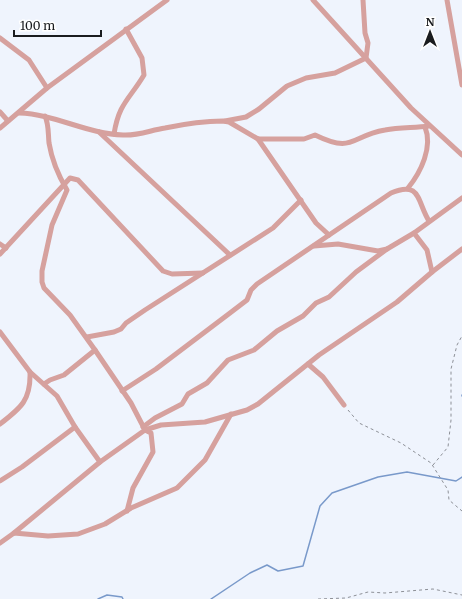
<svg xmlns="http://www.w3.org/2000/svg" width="462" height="599" viewBox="0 0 462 599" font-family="Merriweather,serif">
	<rect width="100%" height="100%" fill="#eff4fd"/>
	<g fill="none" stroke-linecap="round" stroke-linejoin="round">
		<g stroke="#7999ca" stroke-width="1.5">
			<path d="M462,395v1"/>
			<path d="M98,599l9,-4 15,2 1,2"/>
			<path d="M211,599l39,-26 17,-8 11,6 25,-5 17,-60 12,-13 46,-16 29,-5 49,9 6,-4"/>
		</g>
		<g stroke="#8d9097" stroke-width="1" stroke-dasharray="3 3" stroke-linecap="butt">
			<path d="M348,410l11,13 42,20 30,20 17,27 1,10 13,11"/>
			<path d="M433,465l15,-18 3,-27v-51l6,-24 5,-9"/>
			<path d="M318,599l28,-1 22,-6 17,1 48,-4 29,6"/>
		</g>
		<g stroke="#d6a19e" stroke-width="5">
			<path d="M313,0l98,108 51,47"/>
			<path d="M447,0l15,85"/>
			<path d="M0,38l29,22 18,28 -47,40"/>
			<path d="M47,88l120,-88"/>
			<path d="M0,112l8,9"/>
			<path d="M19,113c36,1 68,21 104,22 15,1 28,-5 42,-7 19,-4 40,-7 58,-7l6,1 29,17h46l11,-4c39,19 35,1 70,-5 15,-3 29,-2 44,-4"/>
			<path d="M45,116c4,9 3,17 4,27 3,18 9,32 18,47l-15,35 -10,46v11l2,6 26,27 25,35"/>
			<path d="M225,121l21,-4 13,-8 28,-23 19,-8 29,-5 31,-15 2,-15 -3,-10 -2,-33"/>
			<path d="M99,132l131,123"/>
			<path d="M114,134c5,-31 15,-34 30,-59l-2,-17 -16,-29"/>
			<path d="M258,139l58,84 13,12"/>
			<path d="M408,188c13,-16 25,-41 17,-61"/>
			<path d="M0,244l6,4"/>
			<path d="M314,246l24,-2 40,7 9,-2 27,-16"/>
			<path d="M0,254l70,-76 8,2 85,91 9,3 31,-1"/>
			<path d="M432,272l-5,-22 -13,-17 48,-35"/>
			<path d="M0,332l30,40 27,24 18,31"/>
			<path d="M87,337l27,-5 7,-3 5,-6 19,-13 128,-82 28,-28"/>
			<path d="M308,364l15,13 21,28"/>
			<path d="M44,384l6,-4 14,-5 31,-25 36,53 14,27 6,3 2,19 -20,36 -6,23"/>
			<path d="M122,391l34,-22 74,-56 17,-13 4,-10 6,-6 134,-91c30,-13 26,9 38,28"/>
			<path d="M0,424c21,-16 31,-24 30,-52"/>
			<path d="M143,427l12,-9 27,-14 6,-10 19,-11 21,-23 26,-10 23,-19 26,-15 13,-13 13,-6 27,-25 31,-23"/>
			<path d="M0,481l22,-14 53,-40 25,35 45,-32 16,-5 44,-3 42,-12 11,-6 61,-49 78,-53 35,-30 30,-23"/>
			<path d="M14,533l86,-71"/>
			<path d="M0,543l14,-10 34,3 30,-2 27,-10 26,-16 46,-20 28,-28 26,-46"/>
		</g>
	</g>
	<g transform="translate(430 32)" stroke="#ffffff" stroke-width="3" paint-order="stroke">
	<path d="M0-3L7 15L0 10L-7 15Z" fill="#1a1c1f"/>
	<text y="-6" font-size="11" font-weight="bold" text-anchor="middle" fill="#1a1c1f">N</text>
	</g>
	<path d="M14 30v6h87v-6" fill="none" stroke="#1a1c1f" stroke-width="2"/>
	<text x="20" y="30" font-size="12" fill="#1a1c1f" stroke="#ffffff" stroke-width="3" paint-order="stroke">100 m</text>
</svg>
